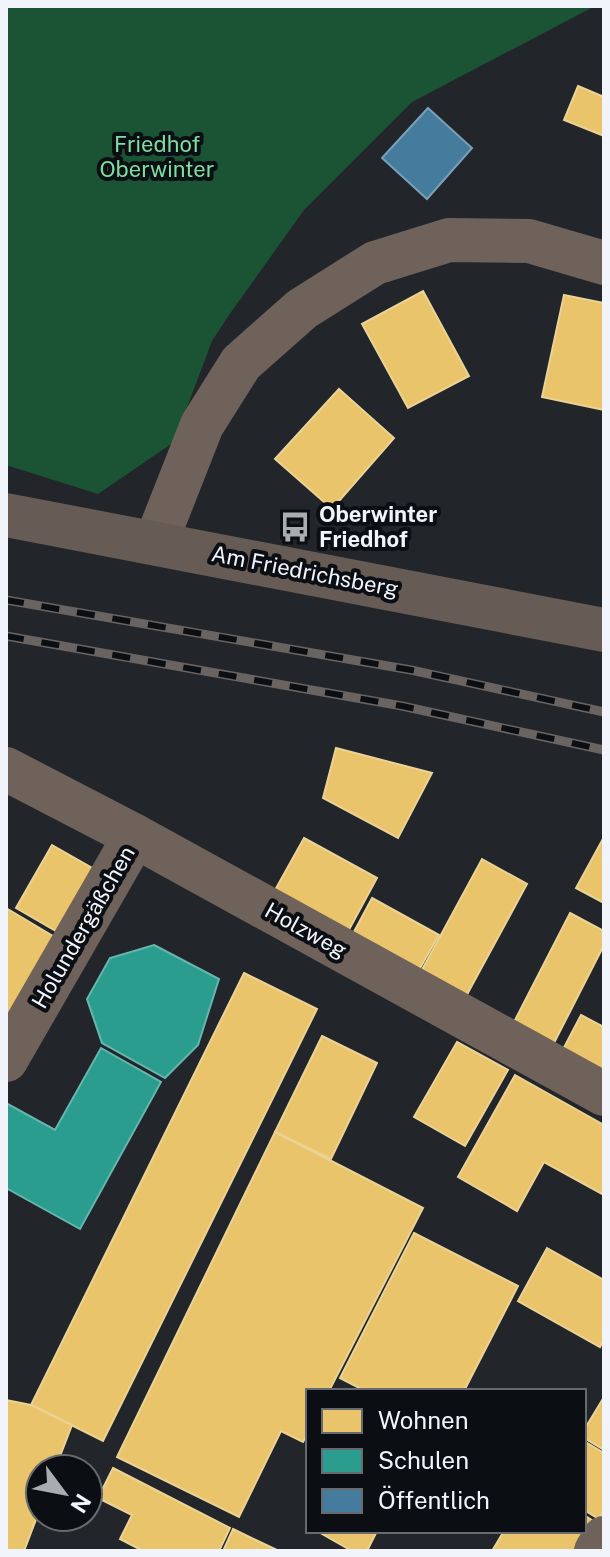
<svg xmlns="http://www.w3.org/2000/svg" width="610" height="1557" viewBox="0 0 610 1557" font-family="'Public Sans',sans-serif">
	<rect width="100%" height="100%" fill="#22262a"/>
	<path fill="#1b5434" d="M6,6h589l-183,96 -108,108 -75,105 -17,26 -38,101 -76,52 -92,-29z"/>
	<g fill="#e9c46a" stroke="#ebd396" stroke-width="2">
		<path d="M578,86l26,11v39l-40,-16z"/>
		<path d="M423,291l46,85 -61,32 -46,-84z"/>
		<path d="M564,295l40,8v107l-62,-13z"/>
		<path d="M339,389l55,49 -62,71 -57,-50z"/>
		<path d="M336,748l96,25 -34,65 -75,-40z"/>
		<path d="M604,837v66l-28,-15z"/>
		<path d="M304,838l73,40 -33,61 -74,-40z"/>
		<path d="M52,845l51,29 -37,63 -50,-29z"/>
		<path d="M482,859l45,25 -64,118 -45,-25z"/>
		<path d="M372,898l67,37 -24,42 -66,-36z"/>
		<path d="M6,908l57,34 -57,77z"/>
		<path d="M570,913l34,18v14l-51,100 -40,-21z"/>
		<path d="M244,973l73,36 -214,432 -72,-36z"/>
		<path d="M581,1015l23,12v54l-45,-24z"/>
		<path d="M322,1036l55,27 -46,96 -56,-27z"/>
		<path d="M457,1042l51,28 -43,76 -51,-29z"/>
		<path d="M515,1075l89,50v70l-60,-33 -27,49 -59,-34z"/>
		<path d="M275,1132l148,76 -94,183h-21v42l-5,9 -22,-11 -42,86 -122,-60z"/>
		<path d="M414,1233l104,53 -54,105h-99l-25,-13z"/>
		<path d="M547,1248l57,32v59l-4,8 -82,-46z"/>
		<path d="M604,1397v53l-20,-12v-8z"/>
		<path d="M6,1400l25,5 41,20 -17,44h-15v40l-16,42h-18z"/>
		<path d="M584,1441l20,12v57l-5,9 -15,-9z"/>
		<path d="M113,1468l117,60 -11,23h-76l-23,-12 12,-24 -34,-17z"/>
		<path d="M584,1515l14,9 -17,27h-89l12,-20h80z"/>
		<path d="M233,1529l46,22h-56z"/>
		<path d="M317,1531h60l-10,20h-15z"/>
	</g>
	<g fill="#2a9d8f" stroke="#66b7af" stroke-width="2">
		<path d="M154,945l65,34 -21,66 -33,33 -63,-35 -15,-44 23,-41z"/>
		<path d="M101,1048l60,34 -81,147 -74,-41v-85l49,27z"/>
	</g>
	<path fill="#457b9d" stroke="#79a0b9" stroke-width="2" d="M428,108l44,40 -45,51 -45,-41z"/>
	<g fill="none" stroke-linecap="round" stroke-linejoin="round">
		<g stroke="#6e625a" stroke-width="44">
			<path d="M156,542l46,-117 39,-62 61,-54 73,-46 74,-23 80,1 75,22"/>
			<path d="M6,769l129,67 469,258"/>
			<path d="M6,1060l129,-224"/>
			<path d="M596,1551l8,-13"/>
		</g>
		<path stroke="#665b55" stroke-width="44" d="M6,515l598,115"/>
		<g stroke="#696361" stroke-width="9">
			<g id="rail">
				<path d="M6,600l405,70 193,42"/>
				<path d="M6,636l396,70 202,44"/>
			</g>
		</g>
		<use href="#rail" stroke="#0b0e12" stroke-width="6" stroke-dasharray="18" stroke-linecap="butt"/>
	</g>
	<defs>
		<g id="bus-bare" transform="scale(2.4)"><path d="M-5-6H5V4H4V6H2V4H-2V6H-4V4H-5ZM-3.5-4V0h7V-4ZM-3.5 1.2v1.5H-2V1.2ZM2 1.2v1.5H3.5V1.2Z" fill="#a9adb2" stroke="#0b0e12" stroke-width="2.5" paint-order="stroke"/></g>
	</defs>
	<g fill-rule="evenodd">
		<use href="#bus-bare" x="295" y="527"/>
	</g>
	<g text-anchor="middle" stroke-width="8" stroke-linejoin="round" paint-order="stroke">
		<g font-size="22" fill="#7edda0" stroke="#0b0e12">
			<text x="157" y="152">Friedhof<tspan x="157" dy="25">Oberwinter</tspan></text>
		</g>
		<g font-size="22" font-weight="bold" fill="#f1f5fb" stroke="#0b0e12" text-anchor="start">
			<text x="319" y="522">Oberwinter<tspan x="319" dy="25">Friedhof</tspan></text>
		</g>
		<g font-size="22" fill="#f1f5fb" stroke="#0b0e12">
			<text transform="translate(305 571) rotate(11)" y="8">Am Friedrichsberg</text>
			<text transform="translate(83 927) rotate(-60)" y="8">Holundergäßchen</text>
			<text transform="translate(306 930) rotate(29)" y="8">Holzweg</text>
		</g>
	</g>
	<rect width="610" height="1557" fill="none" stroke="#f1f5fb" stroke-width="16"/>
	<rect x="306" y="1389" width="280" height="144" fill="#0b0e12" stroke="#676a6f" stroke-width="2"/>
	<rect x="322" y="1409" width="40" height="24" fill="#e9c46a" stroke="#676a6f" stroke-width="2"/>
	<text x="378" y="1429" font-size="24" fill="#f1f5fb">Wohnen</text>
	<rect x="322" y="1449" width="40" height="24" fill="#2a9d8f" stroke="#676a6f" stroke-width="2"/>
	<text x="378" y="1469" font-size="24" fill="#f1f5fb">Schulen</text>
	<rect x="322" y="1489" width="40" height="24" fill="#457b9d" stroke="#676a6f" stroke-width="2"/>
	<text x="378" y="1509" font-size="24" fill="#f1f5fb">Öffentlich</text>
	<g transform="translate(64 1493) rotate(122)"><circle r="38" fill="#0b0e12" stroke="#676a6f" stroke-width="2"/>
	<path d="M0-6L14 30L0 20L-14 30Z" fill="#a9adb2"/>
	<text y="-12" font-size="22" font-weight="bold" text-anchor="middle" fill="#f1f5fb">N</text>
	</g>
</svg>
